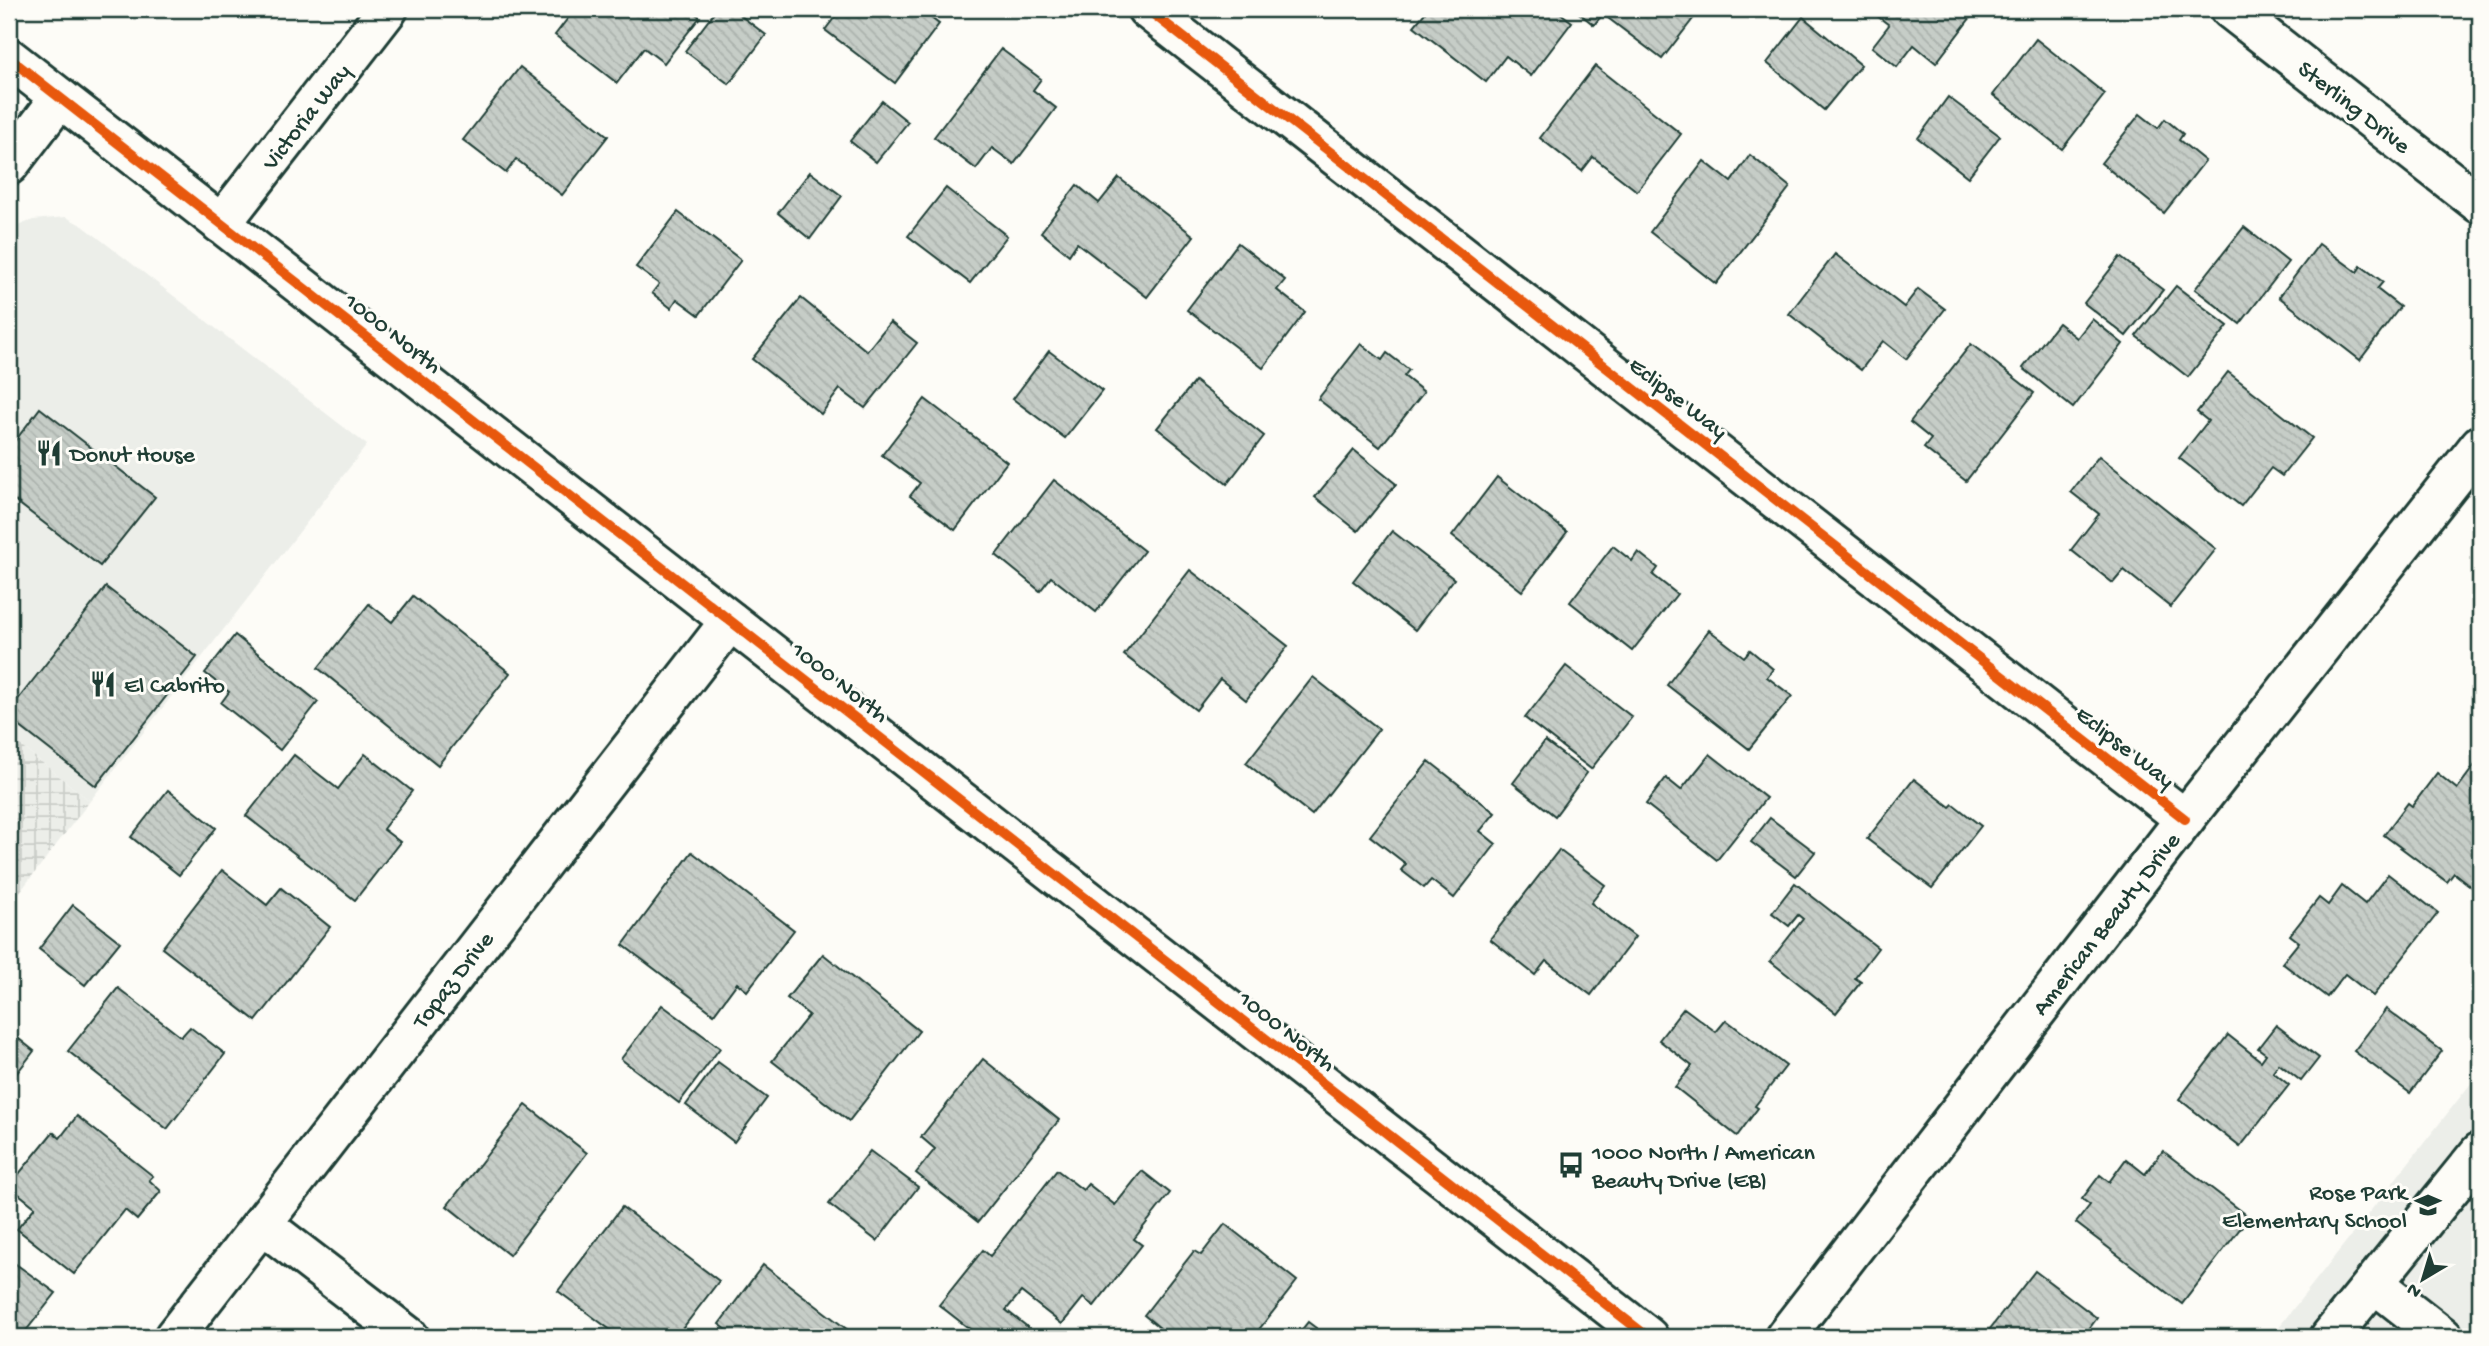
<svg xmlns="http://www.w3.org/2000/svg" width="2489" height="1346" viewBox="0 0 2489 1346" font-family="'Gochi Hand',sans-serif">
	<defs>
		<pattern id="industrial-grid" width="8" height="8" patternUnits="userSpaceOnUse" patternTransform="scale(1.75)"><rect width="8" height="8" fill="#eceee9"/><path d="M0 4h8M4 0v8" fill="none" stroke="#cacdc8"/></pattern>
		<pattern id="building-back-hatch" width="6" height="6" patternUnits="userSpaceOnUse" patternTransform="scale(1.75)"><rect width="6" height="6" fill="#c6cdc7"/><path d="M-1 5l2 2M0 0l6 6M5-1l2 2" fill="none" stroke="#aab1ac"/></pattern>
	</defs>
	<rect width="100%" height="100%" fill="#fdfcf7"/>
	<filter id="ink" filterUnits="userSpaceOnUse"><feTurbulence type="fractalNoise" baseFrequency=".0143" numOctaves="2"/><feDisplacementMap in="SourceGraphic" scale="14" xChannelSelector="R" yChannelSelector="G"/><feConvolveMatrix kernelMatrix="1 2 1 2 8 2 1 2 1" color-interpolation-filters="sRGB"/></filter>
	<g filter="url(#ink)">
		<g fill="#eceee9">
			<path d="M66,217l17,9 284,219 -277,356 -81,-65v-502l11,-9 13,-5z"/>
			<path d="M2480,1072v265h-209z"/>
		</g>
		<path fill="url(#industrial-grid)" d="M9,736l81,65 -81,105z"/>
		<g fill="url(#building-back-hatch)" stroke="#1f3d34" stroke-width="2">
			<path d="M575,9h113l12,8 -36,46 -20,-15 -27,35 -62,-48z"/>
			<path d="M717,9h15l34,26 -37,49 -44,-33z"/>
			<path d="M841,9h78l20,15 -44,59 -70,-53z"/>
			<path d="M1428,9h127l17,13 -41,54 -25,-20 -20,26 -72,-56z"/>
			<path d="M1574,9h33l-13,16z"/>
			<path d="M1614,9h74l8,6 -34,44 -54,-41z"/>
			<path d="M1874,9h103l-41,54 -22,-18 -17,22 -25,-20 17,-22 -17,-13z"/>
			<path d="M1803,17l58,48 -37,45 -57,-47z"/>
			<path d="M2036,39l69,55 -43,55 -69,-54z"/>
			<path d="M1001,49l40,30 -8,11 23,18 -42,56 -22,-16 -16,21 -42,-32z"/>
			<path d="M1595,66l86,68 -44,57 -44,-34 -11,14 -42,-33z"/>
			<path d="M520,67l88,69 -46,59 -46,-36 -10,14 -43,-33z"/>
			<path d="M1948,97l52,39 -32,41 -50,-39z"/>
			<path d="M882,101l26,21 -32,40 -26,-21z"/>
			<path d="M2140,114l18,14 7,-9 18,15 -4,6 26,21 -41,52 -63,-50z"/>
			<path d="M1750,155l40,32 -74,97 -66,-52 54,-71 27,21z"/>
			<path d="M810,172l32,24 -32,43 -32,-26z"/>
			<path d="M1119,178l75,58 -47,61 -70,-54 -8,12 -28,-23 36,-47 22,18z"/>
			<path d="M946,188l61,48 -37,47 -62,-47z"/>
			<path d="M678,212l63,48 -42,55 -22,-16 -6,9 -19,-15 7,-9 -23,-17z"/>
			<path d="M2244,227l44,35 -48,62 -45,-35z"/>
			<path d="M1238,243l47,37 -8,10 28,22 -42,56 -76,-58z"/>
			<path d="M2319,244l38,28 4,-6 22,16 -6,7 23,18 -40,53 -81,-63z"/>
			<path d="M1835,254l69,53 14,-18 27,20 -39,50 -23,-18 -22,29 -72,-56z"/>
			<path d="M2120,257l43,33 -37,46 -42,-33z"/>
			<path d="M2176,286l52,40 -40,51 -52,-41z"/>
			<path d="M801,298l66,53 23,-29 27,21 -52,65 -25,-19 -19,25 -69,-55z"/>
			<path d="M2092,319l31,25 -50,64 -50,-40 35,-45 19,15z"/>
			<path d="M1361,344l21,16 5,-7 22,17 -5,6 20,16 -44,55 -62,-48z"/>
			<path d="M1971,344l63,49 -68,88 -42,-33 7,-9 -21,-17z"/>
			<path d="M1049,351l53,40 -37,47 -52,-39z"/>
			<path d="M2228,372l84,66 -30,38 -11,-8 -30,38 -62,-48 29,-37 -11,-9z"/>
			<path d="M1195,381l69,55 -37,48 -70,-56z"/>
			<path d="M925,399l82,63 -52,68 -45,-34 10,-13 -38,-28z"/>
			<path d="M40,408l115,89 -55,69 -91,-70v-47z"/>
			<path d="M1354,450l42,34 -38,47 -43,-34z"/>
			<path d="M2099,456l117,93 -46,58 -46,-37 -11,13 -42,-33 28,-36 -28,-22z"/>
			<path d="M1497,477l70,55 -45,59 -70,-55z"/>
			<path d="M1054,480l90,71 -48,61 -45,-35 -11,14 -44,-36z"/>
			<path d="M1392,531l62,48 -39,51 -62,-49z"/>
			<path d="M1613,546l19,15 6,-9 20,16 -5,7 24,19 -45,57 -62,-49z"/>
			<path d="M1190,570l98,76 -42,54 -26,-21 -24,31 -72,-55z"/>
			<path d="M106,587l91,70 -101,129 -87,-68v-7z"/>
			<path d="M413,596l97,77 -72,92 -120,-97 51,-64 23,18z"/>
			<path d="M1709,630l35,27 6,-7 23,19 -6,8 25,19 -43,53 -82,-64z"/>
			<path d="M235,635l83,67 -38,48 -59,-47 8,-11 -24,-19z"/>
			<path d="M1566,666l66,51 -41,52 -66,-51z"/>
			<path d="M1313,677l66,52 -67,86 -66,-52z"/>
			<path d="M1545,741l42,32 -32,43 -42,-33z"/>
			<path d="M365,754l47,37 -29,38 17,13 -45,58 -109,-84 48,-61 44,34z"/>
			<path d="M1710,754l56,44 -49,62 -71,-56 20,-26 15,12z"/>
			<path d="M2480,758v121l-7,9 -19,-15 -7,9 -63,-47 24,-32 4,3 25,-33 20,16z"/>
			<path d="M1429,761l66,52 -15,18 16,13 -42,54 -23,-18 -7,8 -23,-18 5,-6 -36,-28z"/>
			<path d="M1914,779l36,28 3,-3 28,22 -49,62 -65,-49z"/>
			<path d="M168,790l48,38 -37,47 -48,-38z"/>
			<path d="M1770,818l45,34 -19,24 -45,-34z"/>
			<path d="M1559,850l46,35 -14,18 44,34 -44,58 -45,-34 -11,14 -45,-36z"/>
			<path d="M692,852l102,78 -47,61 -10,-8 -23,31 -91,-69z"/>
			<path d="M222,870l45,35 14,-17 49,39 -74,94 -94,-73z"/>
			<path d="M2388,874l50,39 -65,83 -28,-22 -18,23 -45,-34 17,-21 -9,-7 29,-37 9,7 14,-19 23,18z"/>
			<path d="M1795,883l83,65 -23,30 6,4 -25,31 -66,-52 33,-42 -5,-4 -9,11 -17,-13z"/>
			<path d="M73,905l47,37 -35,43 -46,-36z"/>
			<path d="M823,954l96,77 -70,90 -77,-60 37,-46 -22,-17z"/>
			<path d="M118,988l63,49 9,-10 35,27 -58,75 -99,-78z"/>
			<path d="M662,1005l58,43 -41,55 -58,-44z"/>
			<path d="M1684,1008l32,24 10,-12 60,46 -31,40 3,2 -21,28 -62,-49 17,-21 -33,-26z"/>
			<path d="M2386,1009l56,42 -32,42 -56,-42z"/>
			<path d="M2276,1025l43,33 -18,23 -22,-17 -6,8 16,13 -49,62 -61,-48 49,-64 33,26 5,-7 -8,-6z"/>
			<path d="M9,1031l25,20 -25,32z"/>
			<path d="M983,1059l76,61 -81,102 -62,-49 19,-24 -14,-12z"/>
			<path d="M718,1062l49,36 -33,44 -48,-37z"/>
			<path d="M526,1105l61,48 -78,102 -62,-49z"/>
			<path d="M77,1116l76,60 -4,4 12,11 -24,29 -12,-10 -51,64 -57,-45 18,-22 -26,-21 44,-54 7,6z"/>
			<path d="M870,1151l48,36 -41,54 -48,-37z"/>
			<path d="M2163,1151l86,66 -67,87 -106,-81 14,-18 -8,-6 18,-24 9,7 17,-23 19,15z"/>
			<path d="M1057,1170l26,20 5,-6 27,21 27,-34 28,22 -36,46 8,6 -48,61 -11,-8 -21,26 -41,-32 -15,18 24,19 -7,8h-43l-41,-32 44,-55 7,6z"/>
			<path d="M622,1207l97,74 -43,56h-56l-62,-46z"/>
			<path d="M1225,1224l72,57 -44,56h-98l6,-8 -17,-14 50,-64 7,4z"/>
			<path d="M13,1262l43,31 -35,44h-12v-70z"/>
			<path d="M763,1265l94,72h-121l-17,-13z"/>
			<path d="M2035,1271l62,47 -14,19h-93l-4,-3z"/>
			<path d="M1308,1322l20,15h-32z"/>
		</g>
		<g fill="none" stroke-linecap="round" stroke-linejoin="round">
			<g stroke="#1f3d34" stroke-width="44">
				<g id="minor">
					<path d="M1147,9l1038,810"/>
					<path d="M2230,9l250,195"/>
					<path d="M9,58l1639,1279"/>
					<path d="M9,165l51,-67"/>
					<path d="M221,224l167,-215"/>
					<path d="M262,1224l147,113"/>
					<path d="M2374,1283l69,54"/>
					<path d="M174,1337l556,-716"/>
					<path d="M1785,1337l400,-518 295,-374"/>
					<path d="M2330,1337l150,-185"/>
				</g>
			</g>
			<use href="#minor" stroke="#fdfcf7" stroke-width="38"/>
			<g stroke="#fdfcf7" stroke-width="15">
				<g id="cycleway">
					<path d="M1147,9l1038,810"/>
					<path d="M9,58l1639,1279"/>
				</g>
			</g>
			<use href="#cycleway" stroke="#e8590c" stroke-width="10"/>
		</g>
	</g>
	<defs>
		<g id="restaurant-bare" transform="scale(2.1)"><path d="M-5-6h1v4h1v-4h1v4h1v-4h1v5L-1.5 .5V6h-2V.5L-5-1ZM5-6V6H3V1.5H1.5Q1.5-4 5-6Z" fill="#1f3d34" stroke="#fdfcf7" stroke-width="2.5" paint-order="stroke"/></g>
		<g id="bus-bare" transform="scale(2.1)"><path d="M-5-6H5V4H4V6H2V4H-2V6H-4V4H-5ZM-3.5-4V0h7V-4ZM-3.5 1.2v1.5H-2V1.2ZM2 1.2v1.5H3.5V1.2Z" fill="#1f3d34" stroke="#fdfcf7" stroke-width="2.5" paint-order="stroke"/></g>
		<g id="school-bare" transform="scale(2.1)"><path d="M0-5L7-2L0 1L-7-2ZM-4 1L0 2.5L4 1V4Q0 6-4 4Z" fill="#1f3d34" stroke="#fdfcf7" stroke-width="2.5" paint-order="stroke"/></g>
	</defs>
	<g fill-rule="evenodd">
		<use href="#restaurant-bare" x="49" y="453"/>
		<use href="#restaurant-bare" x="103" y="684"/>
		<use href="#bus-bare" x="1571" y="1165"/>
		<use href="#school-bare" x="2428" y="1205"/>
	</g>
	<g text-anchor="middle" stroke-width="6" stroke-linejoin="round" paint-order="stroke">
		<g font-size="24" fill="#1f3d34" stroke="#fdfcf7">
			<text transform="translate(2355 106) rotate(38)" y="8">Sterling Drive</text>
			<text transform="translate(305 116) rotate(-52)" y="8">Victoria Way</text>
			<text transform="translate(394 332) rotate(38)" y="8">1000 North</text>
			<text transform="translate(1679 397) rotate(38)" y="8">Eclipse Way</text>
			<text transform="translate(841 681) rotate(38)" y="8">1000 North</text>
			<text transform="translate(2126 746) rotate(38)" y="8">Eclipse Way</text>
			<text transform="translate(2105 923) rotate(-52)" y="8">American Beauty Drive</text>
			<text transform="translate(452 979) rotate(-52)" y="8">Topaz Drive</text>
			<text transform="translate(1288 1030) rotate(38)" y="8">1000 North</text>
		</g>
		<g font-size="24" fill="#1f3d34" stroke="#fdfcf7" text-anchor="start">
			<text x="70" y="461">Donut House</text>
			<text x="124" y="692">El Cabrito</text>
			<text x="1592" y="1159">1000 North / American<tspan x="1592" dy="28">Beauty Drive (EB)</tspan></text>
			<text x="2407" y="1199" text-anchor="end">Rose Park<tspan x="2407" dy="28">Elementary School</tspan></text>
		</g>
	</g>
	<rect width="2489" height="1346" fill="none" stroke="#fdfcf7" stroke-width="35"/>
	<rect x="18" y="18" width="2454" height="1311" fill="none" stroke="#1f3d34" stroke-width="2.5" filter="url(#ink)"/>
	<g transform="translate(2423 1279) rotate(218)" stroke="#fdfcf7" stroke-width="5" paint-order="stroke">
	<path d="M0-5L12 26L0 18L-12 26Z" fill="#1f3d34"/>
	<text y="-10" font-size="19" font-weight="bold" text-anchor="middle" fill="#1f3d34">N</text>
	</g>
</svg>
